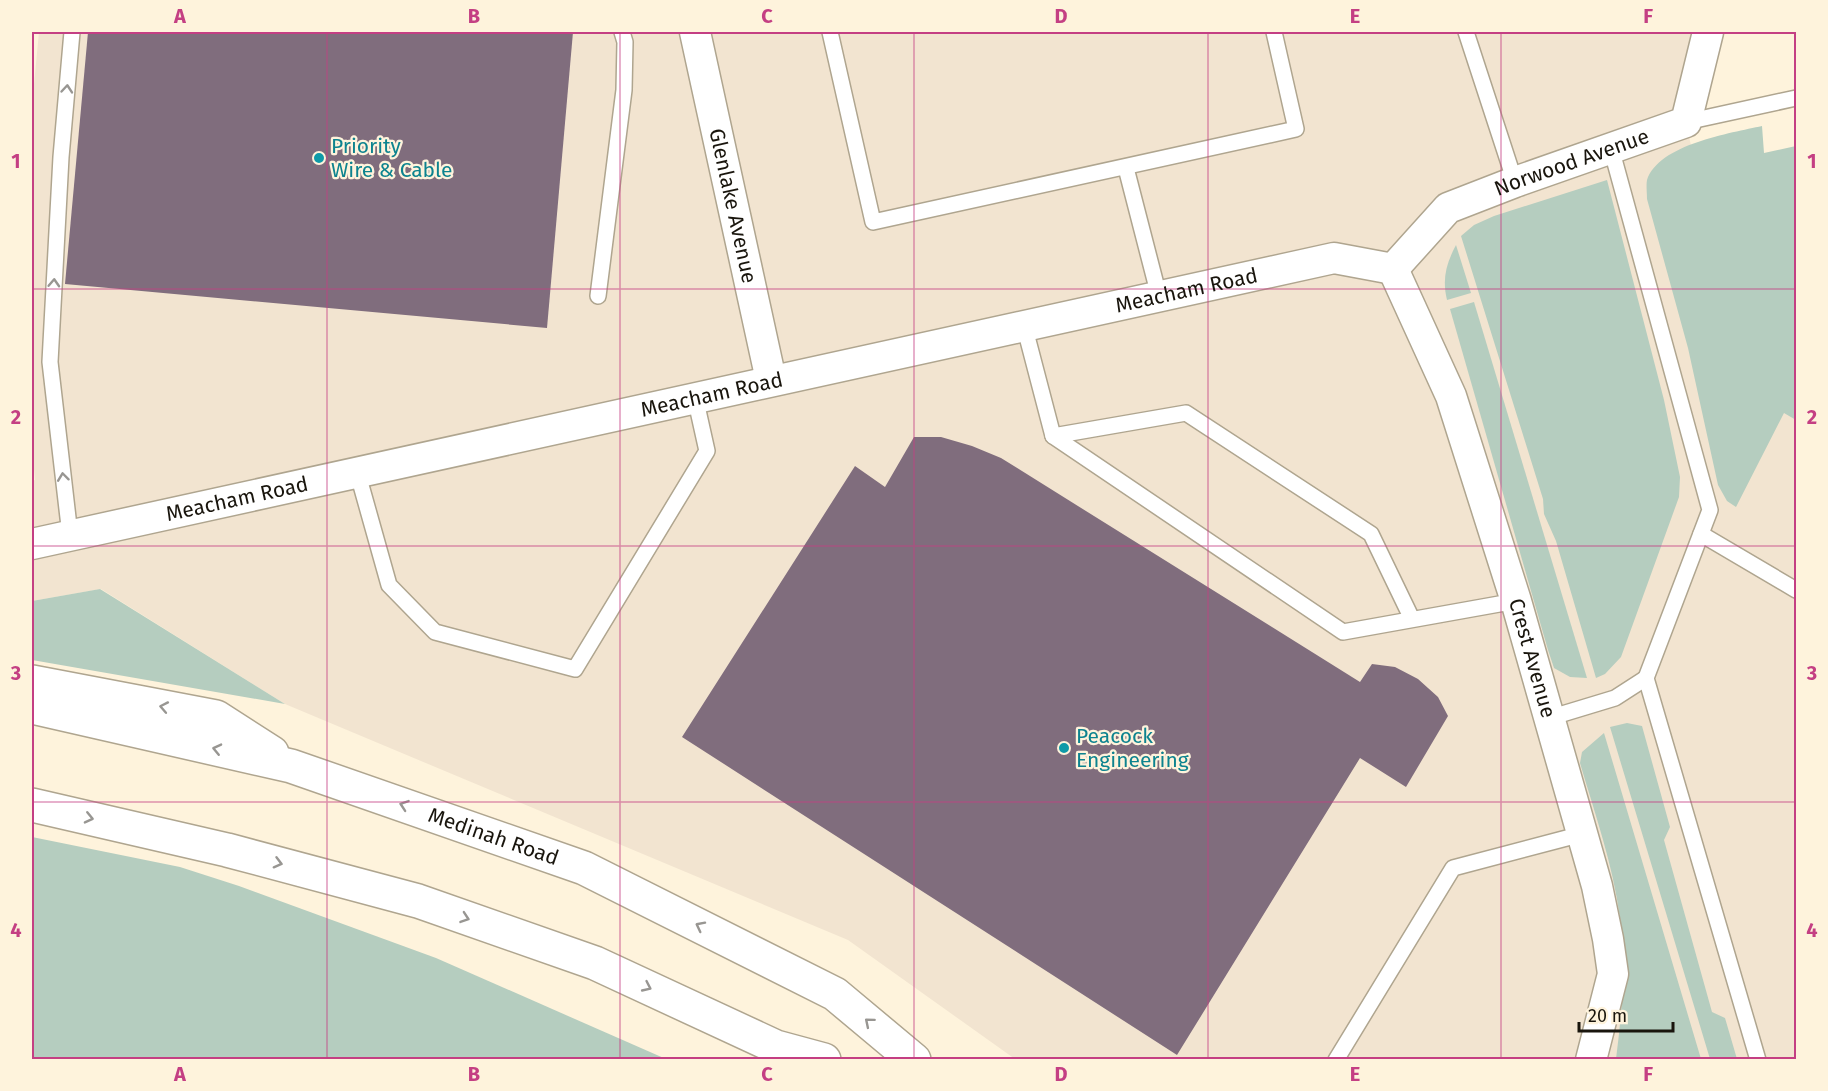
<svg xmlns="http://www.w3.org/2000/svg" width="1828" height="1091" viewBox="0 0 1828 1091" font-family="'Fira Sans',sans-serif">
	<rect width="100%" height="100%" fill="#fef3dc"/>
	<path fill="#f2e4d0" d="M39,32h1665l-18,90 17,81 93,52v804h-781l-167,-119 -563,-236 -184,-115 -69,12v-120l3,-1 -3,-33v-342z"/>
	<g fill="#b5cdbf">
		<path d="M1762,126l2,27 32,-7v274l-12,-7 -48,94 -9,-6 -9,-16 -30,-137 -41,-149c0,-6 -1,-14 0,-19 12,-36 84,-47 115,-54z"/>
		<path d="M1607,180l57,220 16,77 -1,20 -58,160 -16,17 -9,4 -40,-137 -12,-27 -1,-15 -82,-263 13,-11 20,-9z"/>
		<path d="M1456,245l15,48 -24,7c-5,-21 -1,-36 9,-55z"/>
		<path d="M1474,302l113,376 -17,-1 -16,-9 -6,-18 -98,-341z"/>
		<path d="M100,589l185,115 -253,-44v-59z"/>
		<path d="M1627,723l15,3 28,101 -6,13 48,172 13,6 12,41h-27l-100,-332z"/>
		<path d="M1604,733l97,326h-85c6,-46 10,-94 4,-141 -7,-53 -25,-104 -40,-155l2,-11z"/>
		<path d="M32,837l148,30 59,19 197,72 230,101h-634z"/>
	</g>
	<g fill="#806d7d">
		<path d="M88,32h485l-26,296 -482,-44z"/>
		<path d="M914,437h27l31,9 29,12 359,224 12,-18 23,3 23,12 20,18 10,19 -42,71 -46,-29 -183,297 -495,-318 173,-271 30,21z"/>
	</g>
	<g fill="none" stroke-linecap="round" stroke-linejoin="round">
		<g stroke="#afa58f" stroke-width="18">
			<g id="lane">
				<path d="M830,32l43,190 423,-93 -22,-97"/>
				<path d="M1466,32l49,150"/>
				<path d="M1686,122l110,-24"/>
				<path d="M1611,148l99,362 -64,168 112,382"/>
				<path d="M1126,168l33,128"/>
				<path d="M598,296l26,-206 1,-48 -3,-10"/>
				<path d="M1024,325l29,111 290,196 173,-31"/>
				<path d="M1053,436l133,-23 185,121 41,85"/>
				<path d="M357,471l32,114 46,47 140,37 132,-218 -12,-54"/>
				<path d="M1701,534l95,56"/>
				<path d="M70,535l-20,-173 11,-205 11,-125"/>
				<path d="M1549,718l66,-20 31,-20"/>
				<path d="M1336,1060l117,-192 129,-34"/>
			</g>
		</g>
		<g stroke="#afa58f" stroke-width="33">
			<g id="street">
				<path id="s1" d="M695,32l76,348"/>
				<path id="s2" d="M1393,269l58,127 65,205 81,285 11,53 5,35 -22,86"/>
				<path id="s3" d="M1393,269l55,-61 67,-26 171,-60 22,-90"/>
				<path id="s4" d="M32,544l1302,-286 59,11"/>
			</g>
		</g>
		<g stroke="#afa58f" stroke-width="36">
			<g id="secondary">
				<path d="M32,682l184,35 56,36"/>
				<path id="s5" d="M32,707l259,59 293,102 251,126 79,66"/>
				<path d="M32,805l195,45 191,51 177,62 181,84 48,13"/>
			</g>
		</g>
		<use href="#lane" stroke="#fff" stroke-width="15"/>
		<use href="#street" stroke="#fff" stroke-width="30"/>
		<use href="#secondary" stroke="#fff" stroke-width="33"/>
	</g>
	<defs><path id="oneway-chevron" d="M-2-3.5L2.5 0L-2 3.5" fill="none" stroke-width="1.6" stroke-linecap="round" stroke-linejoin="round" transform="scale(1.5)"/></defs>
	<g stroke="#989692">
		<use href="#oneway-chevron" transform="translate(67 89) rotate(-85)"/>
		<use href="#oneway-chevron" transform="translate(54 283) rotate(-87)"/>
		<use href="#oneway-chevron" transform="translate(63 477) rotate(-97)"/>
		<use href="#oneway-chevron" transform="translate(164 707) rotate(-169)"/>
		<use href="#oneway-chevron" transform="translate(217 749) rotate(-167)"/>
		<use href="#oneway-chevron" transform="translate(404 805) rotate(-161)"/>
		<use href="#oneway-chevron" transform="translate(89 818) rotate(13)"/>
		<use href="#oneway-chevron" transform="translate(278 863) rotate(15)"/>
		<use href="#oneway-chevron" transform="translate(465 918) rotate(19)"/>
		<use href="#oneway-chevron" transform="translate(700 926) rotate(-153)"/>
		<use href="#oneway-chevron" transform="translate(647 987) rotate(25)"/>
		<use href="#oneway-chevron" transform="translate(869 1022) rotate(-140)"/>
	</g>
	<path fill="none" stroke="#c43f83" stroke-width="1.5" stroke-opacity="0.55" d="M327,32v1028M620,32v1028M914,32v1028M1208,32v1028M1501,32v1028M32,289h1764M32,546h1764M32,802h1764"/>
	<g fill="#0f9aa8" stroke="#fef3dc" stroke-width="2">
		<circle cx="319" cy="158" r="6"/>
		<circle cx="1064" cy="748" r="6"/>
	</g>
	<g text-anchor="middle" stroke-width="4.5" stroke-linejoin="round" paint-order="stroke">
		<g font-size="21" fill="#0d838f" stroke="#fef3dc" text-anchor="start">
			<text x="331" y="153">Priority<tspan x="331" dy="24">Wire &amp; Cable</tspan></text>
			<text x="1076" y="743">Peacock<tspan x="1076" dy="24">Engineering</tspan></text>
		</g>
		<g font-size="21" fill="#19150d" stroke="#fef3dc">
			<text dy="7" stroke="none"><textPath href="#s3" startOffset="214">Norwood Avenue</textPath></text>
			<text dy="7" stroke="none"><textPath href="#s1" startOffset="178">Glenlake Avenue</textPath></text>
			<text dy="7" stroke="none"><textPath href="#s4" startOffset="1182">Meacham Road</textPath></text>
			<text dy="7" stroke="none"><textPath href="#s4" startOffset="696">Meacham Road</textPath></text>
			<text dy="7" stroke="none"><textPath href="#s4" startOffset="210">Meacham Road</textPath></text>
			<text dy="7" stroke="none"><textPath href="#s2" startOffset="414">Crest Avenue</textPath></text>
			<text dy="7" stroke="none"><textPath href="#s5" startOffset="480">Medinah Road</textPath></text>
		</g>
	</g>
	<rect width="1828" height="1091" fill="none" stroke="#fef3dc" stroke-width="66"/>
	<path d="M1579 1022v9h94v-9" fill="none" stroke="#19150d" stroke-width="3"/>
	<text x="1588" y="1022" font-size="18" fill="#19150d" stroke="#fef3dc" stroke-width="4.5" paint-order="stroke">20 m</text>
	<rect x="33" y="33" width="1762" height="1025" fill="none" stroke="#c43f83" stroke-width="2"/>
	<g font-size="20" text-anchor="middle" font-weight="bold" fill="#c43f83">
		<text x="180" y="23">A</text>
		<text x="474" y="23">B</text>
		<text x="767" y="23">C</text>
		<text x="1061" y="23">D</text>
		<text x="1355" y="23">E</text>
		<text x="1648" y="23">F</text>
		<text x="16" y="168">1</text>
		<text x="1812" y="168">1</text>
		<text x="16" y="424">2</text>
		<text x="1812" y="424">2</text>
		<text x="16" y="680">3</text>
		<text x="1812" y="680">3</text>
		<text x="16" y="937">4</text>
		<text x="1812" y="937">4</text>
		<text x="180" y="1081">A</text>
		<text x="474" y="1081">B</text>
		<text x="767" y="1081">C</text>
		<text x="1061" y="1081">D</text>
		<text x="1355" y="1081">E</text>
		<text x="1648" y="1081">F</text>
	</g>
</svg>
